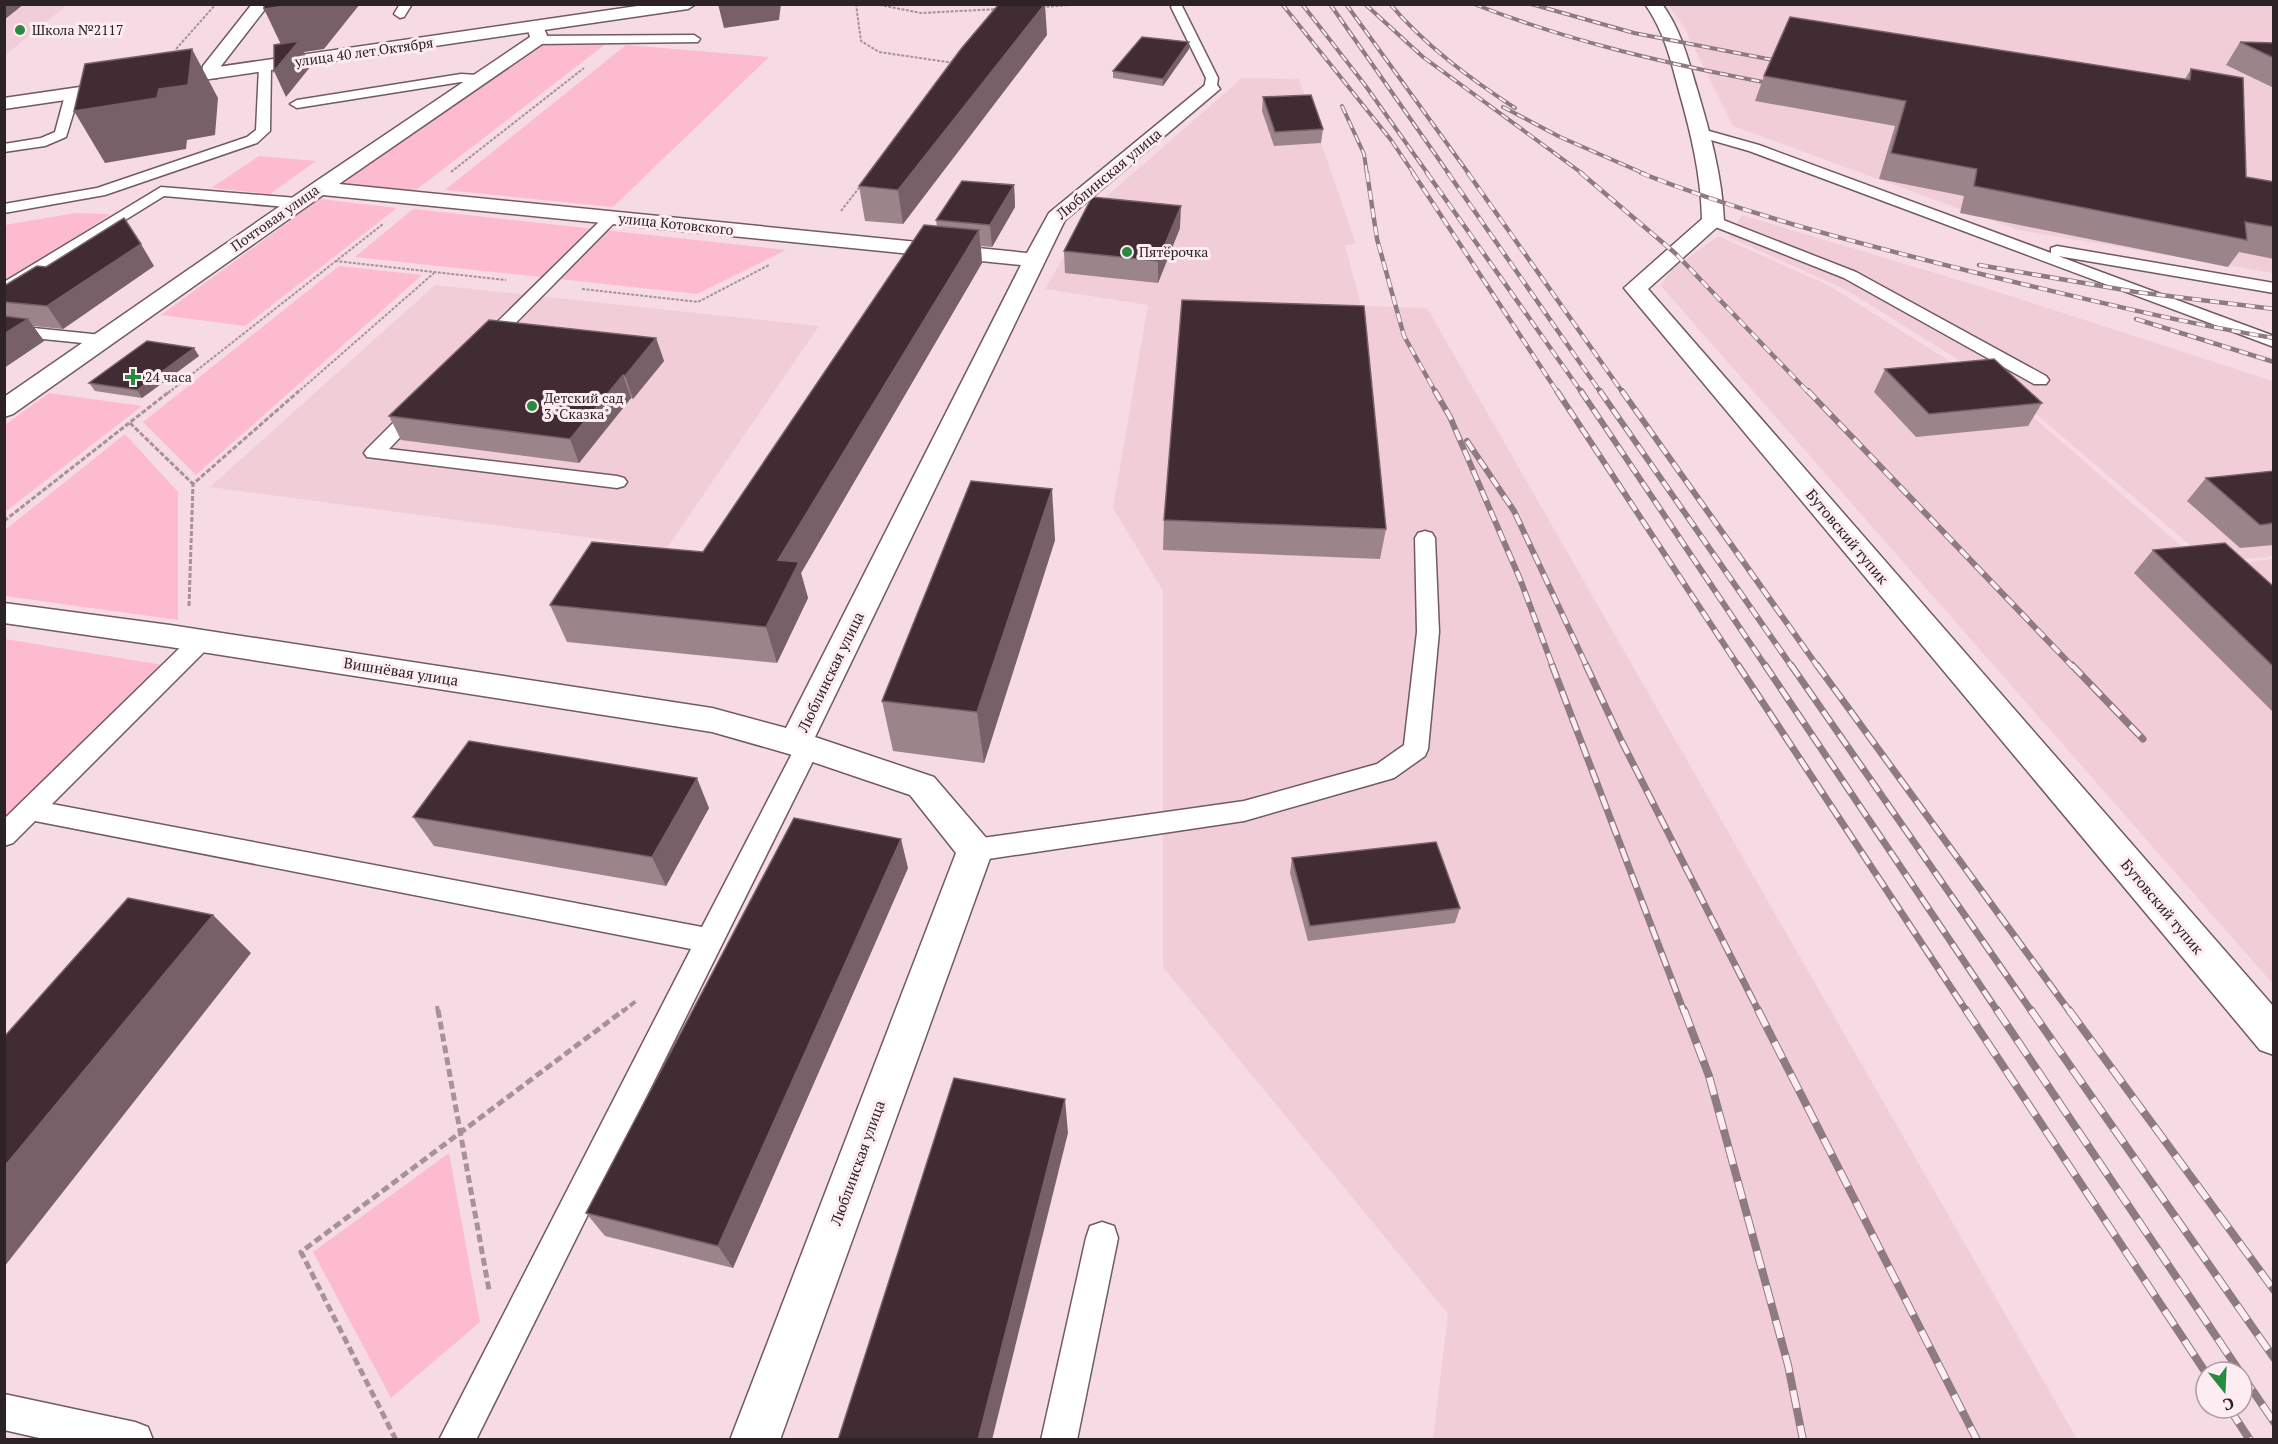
<svg xmlns="http://www.w3.org/2000/svg" width="2278" height="1444" viewBox="0 0 2278 1444" font-family="'PT Serif',serif">
	<rect width="100%" height="100%" fill="#f7dbe4"/>
	<g fill="#f1cdd8">
		<path d="M5,5h62l-62,50z"/>
		<path d="M1668,5h605v268l-255,-43 -285,-104 -49,-99z"/>
		<path d="M1242,78l57,1 57,165 -11,1 16,61 66,2 650,1131h-644l15,-125 -285,-347v-376l-50,-83 35,-203 -103,-16 45,-78z"/>
		<path d="M1742,215l253,76 278,90v175l-62,7 -201,-171 -162,-101 -119,-54z"/>
		<path d="M1718,236l110,49 193,121 184,161 68,-8v425l-612,-698 10,-16z"/>
		<path d="M435,285l384,41 -152,222 -457,-61z"/>
	</g>
	<g fill="#fdbbd0">
		<path d="M538,42l69,1 -191,147 -80,-6z"/>
		<path d="M626,45l143,12 -156,150 -168,-17z"/>
		<path d="M259,156l57,5 -46,33 -59,-6z"/>
		<path d="M320,199l77,9 -152,118 -84,-11z"/>
		<path d="M413,209l373,41 -89,44 -342,-37z"/>
		<path d="M75,213l36,1 -106,68v-57z"/>
		<path d="M339,266l83,9 -226,200 -53,-53z"/>
		<path d="M49,393l93,13 -137,106v-87z"/>
		<path d="M125,434l53,58v128l-173,-24v-66z"/>
		<path d="M5,639l164,27 -164,161z"/>
		<path d="M449,1153l31,169 -89,76 -78,-146z"/>
	</g>
	<g fill="none" stroke-linecap="round" stroke-linejoin="round">
		<g stroke="#715a61" stroke-width="3">
			<g id="lane">
				<path d="M400,4h12l-8,13 -4,1 -6,-4z"/>
				<path d="M1181,4l37,74 -2,14 -5,1 -7,-4 2,-11 -35,-71 2,-2z"/>
				<path d="M694,35l6,4 -2,3 -162,2 -6,-4 6,-4z"/>
				<path d="M265,63l6,4 -1,64 -13,12 -152,52 -101,18v-9l93,-16 150,-51 9,-7 3,-63z"/>
				<path d="M461,74l17,1 6,4 -6,4 -17,-1 -164,26 -7,-4 7,-4z"/>
				<path d="M72,91l7,4 -13,42 -21,9 -41,6v-8l37,-6 14,-6 10,-37z"/>
				<path d="M1702,129l57,16 292,108v-5l6,-2 217,37v10l-216,-37 216,80v11l-525,-196 -52,-15 -2,-3 2,-3z"/>
				<path d="M161,187l136,11 8,5 -8,5 -133,-12 -160,99v-13z"/>
				<path d="M612,212l5,2 3,3 -3,3 -127,129h-12l-3,-4 3,-4 129,-127z"/>
				<path d="M1713,216l143,56 190,104 3,4 -3,4h-12l-190,-106 -136,-54 -3,-3z"/>
				<path d="M4,325l98,10 6,1 3,4 -3,4 -6,1 -98,-10z"/>
				<path d="M418,403l7,2 2,4 -38,40 228,27 7,2 3,4 -3,4 -7,2 -250,-31 -3,-4 3,-4 44,-44z"/>
				<path d="M1425,531l7,2 3,5 4,94 -11,117 -3,7 -31,22 -150,43 -269,40 -9,-3 -4,-8 4,-8 9,-3 269,-38 133,-37 27,-19 13,-113 -2,-94 3,-5z"/>
				<path d="M201,633l8,2 3,6 -3,6 -157,157 650,123 97,-187 9,-2 9,2 3,7 -344,693h-37l252,-491 -656,-128 -22,22 -9,3v-27l189,-184z"/>
				<path d="M1102,1222l12,4 4,12 -41,202h-36l45,-202 4,-12z"/>
				<path d="M4,1394l131,28 13,5 5,13h-105l-44,-10z"/>
			</g>
		</g>
		<g stroke="#715a61" stroke-width="3">
			<g id="street">
				<path d="M252,4h17l-48,62 -4,12h-12l-3,-4 1,-8z"/>
				<path d="M1645,4h17c19,26 26,55 35,85 13,44 25,86 27,132l-76,68 626,718v48l-14,-5 -636,-762 78,-69c-1,-44 -11,-86 -23,-128 -8,-31 -15,-60 -34,-87z"/>
				<path d="M535,22l6,1 6,12 -5,9 -203,140 688,69 22,-40 156,-128h12l3,4 -155,131 -250,517 119,40 54,63 5,10 -213,590h-50l226,-587 -46,-58 -121,-41 -77,-22 -542,-85 -166,-24v-20l166,22 542,83 74,20 235,-463 -698,-70 -310,219 -9,3v-20l308,-213 218,-147 -3,-10z"/>
			</g>
		</g>
		<g stroke="#715a61" stroke-width="3">
			<path id="secondary" d="M651,4h45l-8,5 -684,100v-11z"/>
		</g>
		<g stroke="#a79299" stroke-width="2" stroke-dasharray="3 1.5" stroke-linecap="butt">
			<path d="M856,4l5,37 18,11 75,11"/>
			<path d="M875,4l46,9 78,-4"/>
			<path d="M1042,7l45,-3"/>
			<path d="M176,49l40,-45"/>
			<path d="M451,172l133,-104"/>
			<path d="M841,211l21,-27"/>
			<path d="M335,261l171,19"/>
			<path d="M582,289l116,13 71,-37"/>
			<path d="M168,393l215,-169"/>
			<path d="M297,393l137,-120"/>
		</g>
		<g stroke="#a79299" stroke-width="3" stroke-dasharray="5 2" stroke-linecap="butt">
			<path d="M130,423l63,61"/>
			<path d="M4,521l166,-130"/>
			<path d="M189,606l4,-122 106,-93"/>
		</g>
		<g stroke="#a79299" stroke-width="4" stroke-dasharray="7 3" stroke-linecap="butt">
			<path d="M437,1006l1,6"/>
			<path d="M622,1012l14,-11"/>
		</g>
		<g stroke="#a79299" stroke-width="5" stroke-dasharray="8 4" stroke-linecap="butt">
			<path d="M438,1010l51,280"/>
			<path d="M396,1440l-95,-188 323,-242"/>
		</g>
		<use href="#lane" fill="#fff" fill-rule="evenodd"/>
		<use href="#street" fill="#fff" fill-rule="evenodd"/>
		<use href="#secondary" fill="#fff" fill-rule="evenodd"/>
		<g stroke="#8e7b81" stroke-width="4">
			<g id="rail-far4">
				<path d="M1282,4l109,136 23,34"/>
				<path d="M1302,4l63,81 63,89"/>
				<path d="M1330,4l119,170"/>
				<path d="M1346,4l123,170"/>
				<path d="M1365,4l58,53 160,117"/>
				<path d="M1390,4c36,42 79,74 125,104"/>
				<path d="M1474,4c94,37 190,59 289,78"/>
				<path d="M1531,4l103,29 139,27"/>
				<path d="M1342,106l22,48 3,20"/>
				<path d="M1503,107l57,30 85,37"/>
			</g>
		</g>
		<g stroke="#8e7b81" stroke-width="4.5">
			<g id="rail-far3">
				<path d="M1367,173l10,66 27,97 32,57"/>
				<path d="M1413,173l145,220"/>
				<path d="M1427,173l155,220"/>
				<path d="M1448,173l153,220"/>
				<path d="M1468,173l155,220"/>
				<path d="M1581,173l94,80 134,140"/>
				<path d="M1641,173c112,44 228,73 344,102 96,23 192,47 289,63"/>
				<path d="M1979,265l157,27 138,17"/>
				<path d="M2136,319l138,43"/>
			</g>
		</g>
		<g stroke="#8e7b81" stroke-width="6">
			<g id="rail-far2">
				<path d="M1435,391l15,26 70,162 33,88"/>
				<path d="M1557,391l182,276"/>
				<path d="M1581,391l185,276"/>
				<path d="M1600,391l192,276"/>
				<path d="M1622,391l196,276"/>
				<path d="M1808,391l265,276"/>
				<path d="M1467,441l47,70 73,156"/>
			</g>
		</g>
		<g stroke="#8e7b81" stroke-width="7">
			<g id="rail-far1">
				<path d="M1552,665l132,347"/>
				<path d="M1586,665l34,73 139,274"/>
				<path d="M1738,665l229,347"/>
				<path d="M1765,665l233,347"/>
				<path d="M1791,665l241,347"/>
				<path d="M1817,665l253,347"/>
				<path d="M2072,665l71,74"/>
			</g>
		</g>
		<g stroke="#8e7b81" stroke-width="8">
			<g id="rail">
				<path d="M1684,1010l25,66 79,289 15,75"/>
				<path d="M1758,1010l219,430"/>
				<path d="M1966,1010l240,363"/>
				<path d="M1997,1010l243,362"/>
				<path d="M2031,1010l243,348"/>
				<path d="M2069,1010l205,280"/>
				<path d="M2242,1375l32,47"/>
				<path d="M2229,1408l21,32"/>
			</g>
		</g>
		<use href="#rail-far4" stroke="#fdecf1" stroke-width="2" stroke-dasharray="8" stroke-linecap="butt"/>
		<use href="#rail-far3" stroke="#fdecf1" stroke-width="3" stroke-dasharray="9" stroke-linecap="butt"/>
		<use href="#rail-far2" stroke="#fdecf1" stroke-width="4" stroke-dasharray="11" stroke-linecap="butt"/>
		<use href="#rail-far1" stroke="#fdecf1" stroke-width="4.5" stroke-dasharray="14" stroke-linecap="butt"/>
		<use href="#rail" stroke="#fdecf1" stroke-width="6" stroke-dasharray="18" stroke-linecap="butt"/>
	</g>
	<g fill="#9c848b">
		<path d="M1047,35l-144,189 -38,-3 -6,-35z"/>
		<path d="M2240,42l34,1v45l-48,-23z"/>
		<path d="M1189,49l-26,37 -50,-8v-7z"/>
		<path d="M2191,69l55,108 28,5v77l-35,-7 -11,15 -268,-54 4,-17 -85,-17 16,-53 -140,-25 9,-25 421,3z"/>
		<path d="M1263,97l60,32 -2,14 -47,3 -12,-35z"/>
		<path d="M1014,185l1,22 -23,40 -11,-1 1,17 -181,310 7,25 -31,65 -210,-21 -17,-37 153,-53 234,-326 -1,-6z"/>
		<path d="M1180,228l-22,55 -93,-10 -1,-22z"/>
		<path d="M154,266l-91,63 -30,-3 11,15 -40,27v-82l42,-19z"/>
		<path d="M656,338l8,23 -31,38 -2,-1 -52,65 -178,-23 -12,-24z"/>
		<path d="M199,356l-57,42 -47,-7 -6,-8z"/>
		<path d="M1885,369l157,34 -14,23 -112,11 -42,-45z"/>
		<path d="M2274,471v74l-34,3 -53,-47 19,-23z"/>
		<path d="M1164,520l222,9 -6,30 -217,-9z"/>
		<path d="M1055,540l-71,223 -91,-12 -11,-50z"/>
		<path d="M2153,550l121,37v126l-140,-140z"/>
		<path d="M709,808l-43,78 -232,-40 -21,-29z"/>
		<path d="M1292,858l168,50 -5,15 -147,18 -18,-68z"/>
		<path d="M908,868l-175,400 -128,-32 -19,-23z"/>
	</g>
	<g fill="#776067">
		<path d="M4,4h20l-20,16z"/>
		<path d="M299,4h61l-36,45 -20,3 7,14 -25,31 -12,-26 12,-16 -22,-46z"/>
		<path d="M718,4h63l-2,16 -55,8z"/>
		<path d="M1045,4l2,31 -144,189 -5,-34z"/>
		<path d="M1189,42v7l-26,37v-7z"/>
		<path d="M192,49l26,49 -3,37 -28,5 -1,9 -81,14 -31,-52z"/>
		<path d="M1014,185l1,22 -23,40 -2,-22z"/>
		<path d="M1181,206l-1,22 -22,55v-22z"/>
		<path d="M979,230l3,33 -181,310 7,25 -31,65 -11,-36 12,-67z"/>
		<path d="M141,244l13,22 -91,63 -16,-23z"/>
		<path d="M28,319l16,22 -40,27v-34z"/>
		<path d="M656,338l8,23 -31,38 -8,-23z"/>
		<path d="M194,348l5,8 -57,42 -5,-8z"/>
		<path d="M623,375l8,23 -52,65 -9,-24z"/>
		<path d="M1052,489l3,51 -71,223 -7,-51z"/>
		<path d="M697,778l12,30 -43,78 -14,-29z"/>
		<path d="M901,839l7,29 -175,400 -15,-22z"/>
		<path d="M213,915l38,38 -247,314v-100z"/>
		<path d="M1065,1099l3,34 -76,307h-14z"/>
	</g>
	<g fill="#402c32" stroke="#776067" stroke-width="1.5">
		<path d="M264,4h35l-35,5z"/>
		<path d="M999,4h46l-147,186 -39,-4 102,-137z"/>
		<path d="M1790,17l400,63 1,-11 52,9 3,99 28,5v45l-29,-5 2,18 -273,-54 3,-17 -86,-16 15,-52 -142,-25z"/>
		<path d="M1142,37l47,5 -26,37 -50,-8z"/>
		<path d="M299,41l-25,30v-26z"/>
		<path d="M2240,42l34,1v15z"/>
		<path d="M192,49l-4,36 -29,4 -2,9 -83,13 11,-47z"/>
		<path d="M1311,95l12,34 -48,3 -12,-35z"/>
		<path d="M962,181l52,4 -24,40 -54,-5z"/>
		<path d="M1092,197l89,9 -23,55 -94,-10z"/>
		<path d="M124,218l17,26 -94,62 -43,-4v-16l33,-20 9,1z"/>
		<path d="M924,225l55,5 -201,330 21,2 -33,65 -216,-22 42,-63 111,10z"/>
		<path d="M1182,300l182,6 22,223 -222,-9z"/>
		<path d="M4,316l24,3 -24,15z"/>
		<path d="M489,320l167,18 -31,38 -2,-1 -53,64 -181,-23z"/>
		<path d="M147,341l47,7 -57,42 -48,-7z"/>
		<path d="M1994,359l48,44 -113,11 -44,-45z"/>
		<path d="M2274,471v52l-14,2 -54,-47z"/>
		<path d="M971,481l81,8 -75,223 -95,-11z"/>
		<path d="M2225,543l49,44v80l-121,-117z"/>
		<path d="M469,741l228,37 -45,79 -239,-40z"/>
		<path d="M794,818l107,21 -183,407 -132,-33z"/>
		<path d="M1436,842l24,66 -150,18 -18,-68z"/>
		<path d="M128,898l85,17 -209,252v-130z"/>
		<path d="M954,1078l111,21 -87,341h-140z"/>
	</g>
	<g fill="#268a3f" stroke="#fdecf1" stroke-width="2">
		<circle cx="20" cy="30" r="6"/>
		<circle cx="1127" cy="252" r="6"/>
		<path d="M130 368h6v6h6v6h-6v6h-6v-6h-6v-6h6z"/>
		<circle cx="532" cy="406" r="6"/>
	</g>
	<g text-anchor="middle" stroke-width="6" stroke-linejoin="round" paint-order="stroke">
		<g font-size="14" fill="#2d2326" stroke="#fdecf1" text-anchor="start">
			<text x="32" y="35">Школа №2117</text>
			<text x="1139" y="257">Пятёрочка</text>
			<text x="145" y="382">24 часа</text>
			<text x="544" y="403">Детский сад<tspan x="544" dy="16">3 "Сказка"</tspan></text>
		</g>
		<g font-size="14" fill="#2d2326" stroke="#fdecf1">
			<text transform="translate(364 52) rotate(-8)" y="5">улица 40 лет Октября</text>
			<text transform="translate(275 218) rotate(-35)" y="5">Почтовая улица</text>
			<text transform="translate(676 224) rotate(6)" y="5">улица Котовского</text>
		</g>
		<g font-size="15" fill="#2d2326" stroke="#fdecf1">
			<text transform="translate(1109 174) rotate(-40)" y="5">Люблинская улица</text>
			<text transform="translate(1847 537) rotate(50)" y="5">Бутовский тупик</text>
			<text transform="translate(401 672) rotate(9)" y="5">Вишнёвая улица</text>
			<text transform="translate(831 672) rotate(-64)" y="5">Люблинская улица</text>
			<text transform="translate(2162 907) rotate(50)" y="5">Бутовский тупик</text>
			<text transform="translate(858 1163) rotate(-70)" y="5">Люблинская улица</text>
		</g>
	</g>
	<rect width="2278" height="1444" fill="none" stroke="#2d2326" stroke-width="12"/>
	<g transform="translate(2224 1390) rotate(162)"><circle r="28" fill="#fdecf1" stroke="#aa9ca0" stroke-width="1.5"/>
	<path d="M0-4.5L10 22L0 15L-10 22Z" fill="#268a3f"/>
	<text y="-9" font-size="16" font-weight="bold" text-anchor="middle" fill="#2d2326">С</text>
	</g>
</svg>
